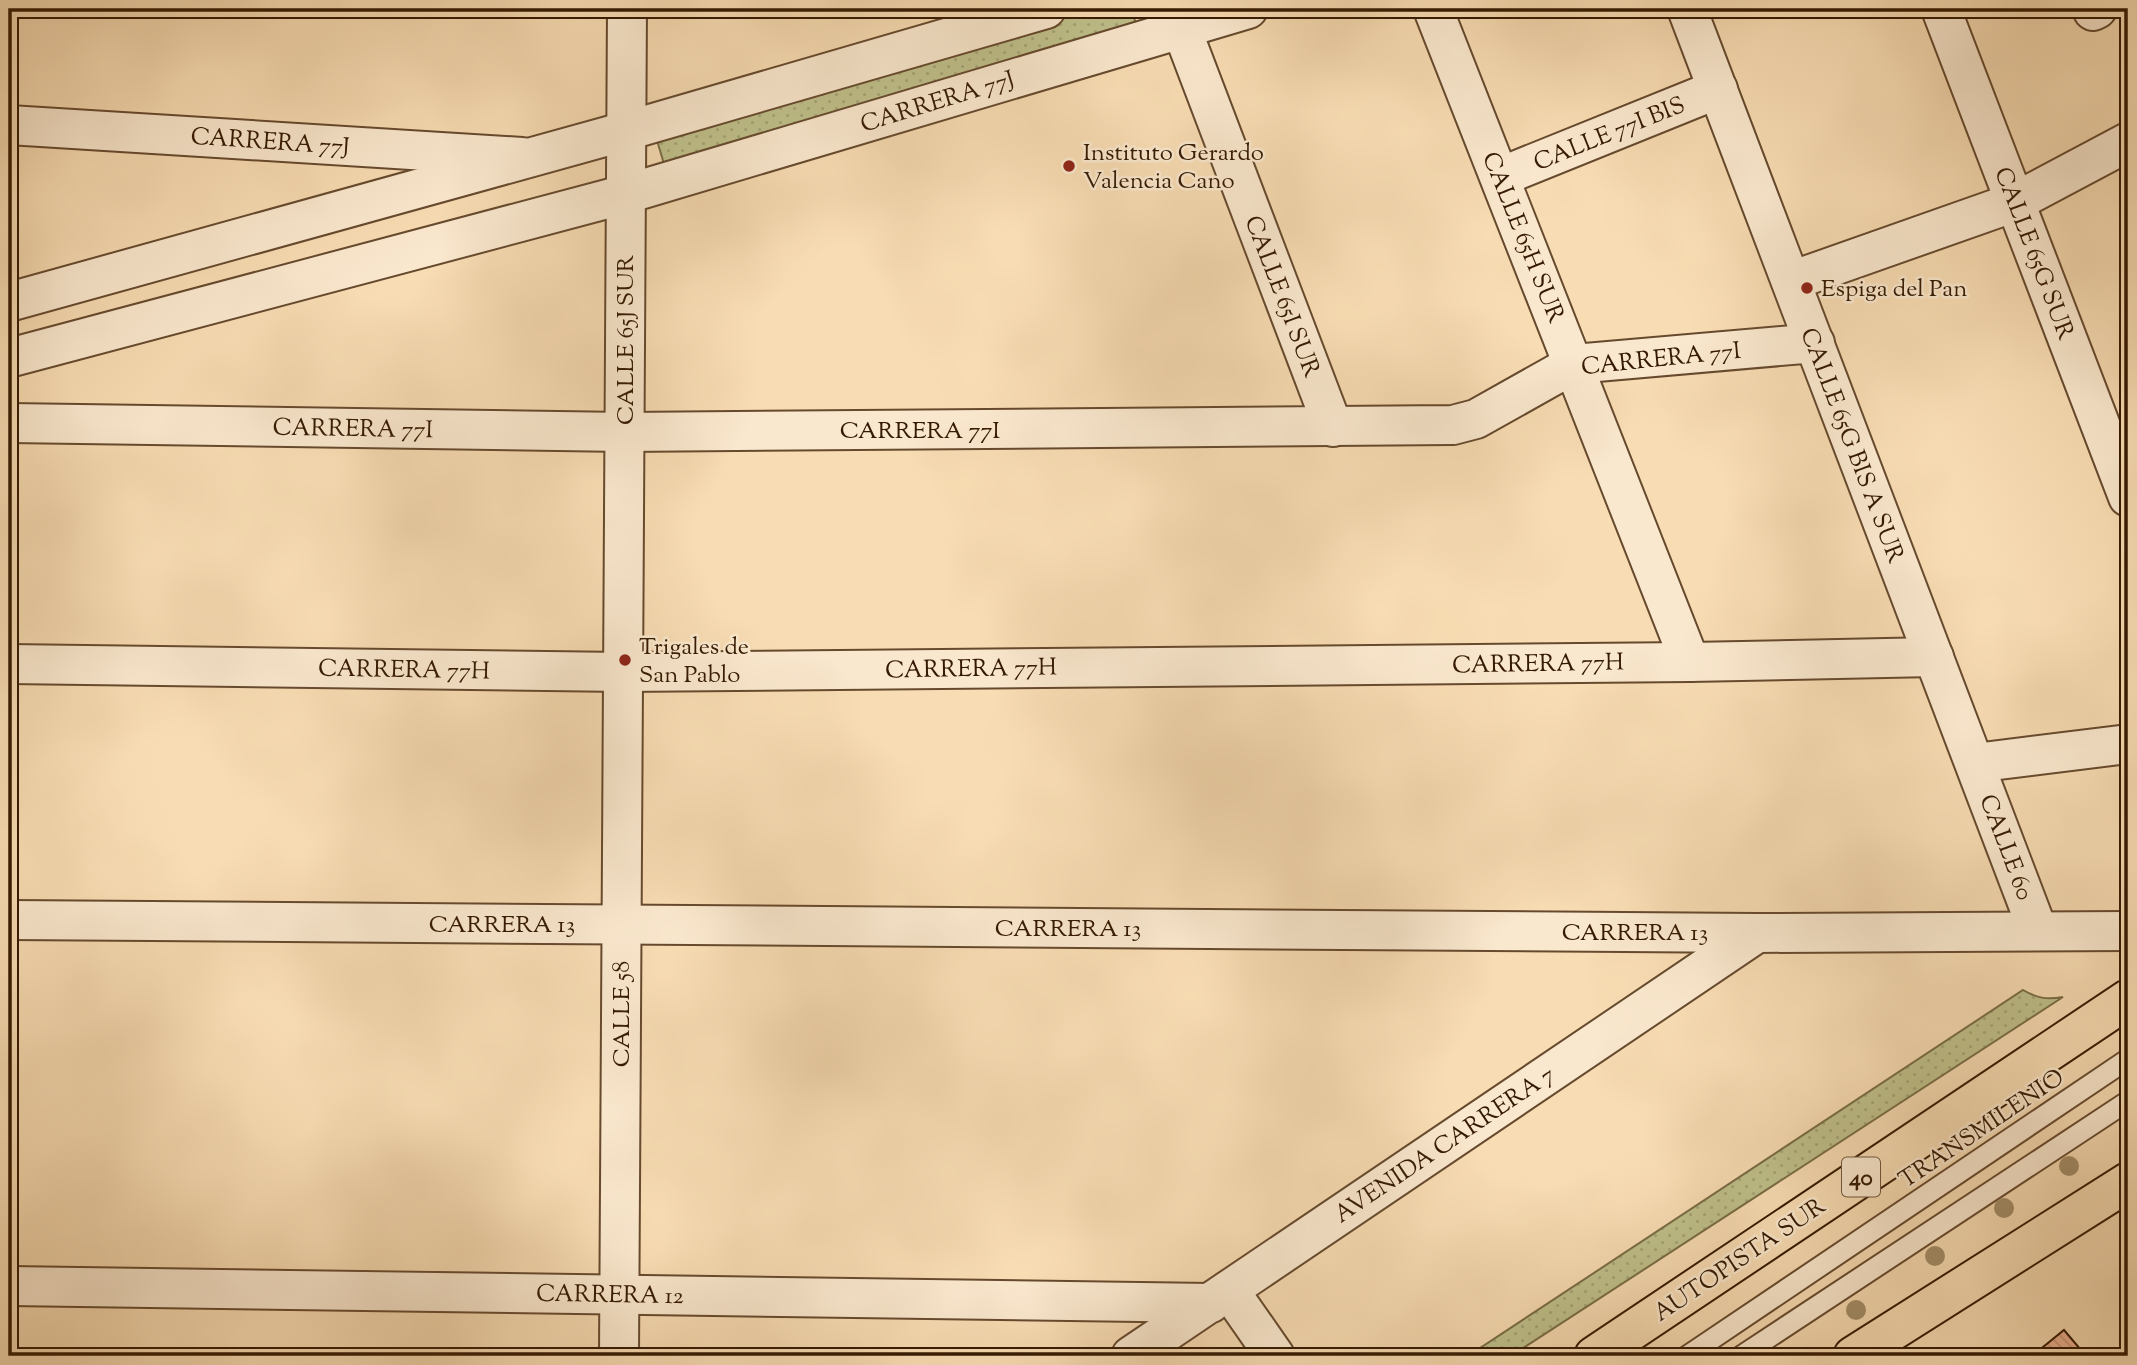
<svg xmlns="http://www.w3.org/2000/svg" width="2137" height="1365" viewBox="0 0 2137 1365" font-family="'Sorts Mill Goudy',serif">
	<defs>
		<pattern id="grass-dots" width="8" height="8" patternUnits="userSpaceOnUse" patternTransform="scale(1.75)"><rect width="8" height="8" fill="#bfc08b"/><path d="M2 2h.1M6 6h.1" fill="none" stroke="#a5a476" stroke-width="1.8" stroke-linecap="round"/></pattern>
		<pattern id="building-back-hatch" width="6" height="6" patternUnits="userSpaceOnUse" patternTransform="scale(1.75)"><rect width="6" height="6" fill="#edb190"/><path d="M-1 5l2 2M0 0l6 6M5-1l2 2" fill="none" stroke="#cc987b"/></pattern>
	</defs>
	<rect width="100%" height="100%" fill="#f8dcb3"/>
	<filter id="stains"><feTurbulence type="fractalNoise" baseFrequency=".00286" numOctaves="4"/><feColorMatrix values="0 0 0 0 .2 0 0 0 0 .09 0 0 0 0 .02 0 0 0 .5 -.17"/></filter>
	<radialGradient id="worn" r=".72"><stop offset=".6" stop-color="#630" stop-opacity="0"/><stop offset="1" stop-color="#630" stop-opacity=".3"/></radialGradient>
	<g fill="url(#grass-dots)" stroke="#7a6d46" stroke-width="2">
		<path d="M1089,9h43l4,16 -472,139 -8,-27z"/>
		<path d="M2023,990c14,8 23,10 40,7l-552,359h-43z"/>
	</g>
	<path fill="url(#building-back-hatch)" stroke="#351a02" stroke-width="2" d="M2064,1330l22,26h-54z"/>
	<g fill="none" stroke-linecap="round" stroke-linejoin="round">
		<g stroke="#664a2e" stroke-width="23">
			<g id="service">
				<path d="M1687,1356l441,-297"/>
				<path d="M1741,1356l387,-255"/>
			</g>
		</g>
		<g stroke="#664a2e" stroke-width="42">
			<g id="minor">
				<path d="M1174,9l159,418"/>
				<path d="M1433,9l257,653"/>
				<path d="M1687,9l351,922"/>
				<path d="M1941,9l187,488"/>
				<path d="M2093,11l4,-2"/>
				<path d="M9,125l513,32"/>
				<path d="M1500,177l218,-88"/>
				<path d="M1791,281l224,-79 113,-60"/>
				<path d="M9,423l615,9 829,-7 23,-6 98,-55 241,-21"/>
				<path d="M9,664l614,8 1067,-10 244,-5"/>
				<path d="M1975,763l153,-19"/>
				<path d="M9,1286l1202,17"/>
				<path d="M1229,1290l46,66"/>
				<path d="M619,1356l8,-1347"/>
			</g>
		</g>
		<g stroke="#664a2e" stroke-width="42">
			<g id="tertiary">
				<path d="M9,302l617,-171 420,-122"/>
				<path d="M9,358l617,-164 622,-185"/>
				<path d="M9,920l1748,13 371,-2"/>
				<path d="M1131,1356l626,-423"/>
			</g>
		</g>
		<g stroke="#351a02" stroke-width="42">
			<g id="trunk">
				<path d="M1594,1356l534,-357"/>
				<path d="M1853,1356l275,-174"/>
			</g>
		</g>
		<use href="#service" stroke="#fae8ce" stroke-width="19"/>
		<use href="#minor" stroke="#fae8ce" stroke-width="38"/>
		<use href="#tertiary" stroke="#fae8ce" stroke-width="38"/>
		<use href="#trunk" stroke="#f8dcb3" stroke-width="38"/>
	</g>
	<g fill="#a38d68">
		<circle cx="2069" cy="1166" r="10"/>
		<circle cx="2004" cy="1208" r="10"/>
		<circle cx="1935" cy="1256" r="10"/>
		<circle cx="1856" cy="1310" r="10"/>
	</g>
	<g fill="#8f2418" stroke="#fae8ce" stroke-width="2.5">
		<circle cx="1069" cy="166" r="7"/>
		<circle cx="1807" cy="288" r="7"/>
		<circle cx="625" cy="660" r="7"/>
	</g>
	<g text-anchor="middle" stroke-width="5" stroke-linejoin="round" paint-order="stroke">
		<rect fill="#fae8ce" stroke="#70583f" stroke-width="2" x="1842" y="1157.5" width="38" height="39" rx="5"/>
		<g font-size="23" font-weight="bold" fill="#351a02">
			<text x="1861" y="1185">40</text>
		</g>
		<g font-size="24" fill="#351a02" stroke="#fae8ce">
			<text transform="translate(937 101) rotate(-17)" y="8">CARRERA 77J</text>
			<text transform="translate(1609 133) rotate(-22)" y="8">CALLE 77I BIS</text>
			<text transform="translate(270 141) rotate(4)" y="8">CARRERA 77J</text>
			<text transform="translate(1524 237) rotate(68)" y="8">CALLE 65H SUR</text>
			<text transform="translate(2035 253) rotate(69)" y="8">CALLE 65G SUR</text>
			<text transform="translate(1283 296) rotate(69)" y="8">CALLE 65I SUR</text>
			<text transform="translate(625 340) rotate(-90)" y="8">CALLE 65J SUR</text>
			<text transform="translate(1661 358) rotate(-6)" y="8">CARRERA 77I</text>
			<text transform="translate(353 428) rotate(1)" y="8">CARRERA 77I</text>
			<text x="920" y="438">CARRERA 77I</text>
			<text transform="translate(1853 445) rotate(69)" y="8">CALLE 65G BIS A SUR</text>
			<text transform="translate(1538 663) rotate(-1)" y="8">CARRERA 77H</text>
			<text transform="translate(971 668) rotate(-1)" y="8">CARRERA 77H</text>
			<text transform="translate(404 669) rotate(1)" y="8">CARRERA 77H</text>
			<text transform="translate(2007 847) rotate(69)" y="8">CALLE 60</text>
			<text x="502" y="932">CARRERA 13</text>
			<text x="1068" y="936">CARRERA 13</text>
			<text x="1635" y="940">CARRERA 13</text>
			<text transform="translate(621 1014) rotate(-90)" y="8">CALLE 58</text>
			<text transform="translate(1981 1128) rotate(-34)" y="8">TRANSMILENIO</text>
			<text transform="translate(1444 1144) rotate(-34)" y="8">AVENIDA CARRERA 7</text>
			<text transform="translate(1739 1259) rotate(-34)" y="8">AUTOPISTA SUR</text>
			<text transform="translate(610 1294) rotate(1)" y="8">CARRERA 12</text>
		</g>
		<g font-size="24" fill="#351a02" stroke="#fae8ce" text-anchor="start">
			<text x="1083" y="160">Instituto Gerardo<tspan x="1083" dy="28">Valencia Cano</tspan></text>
			<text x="1821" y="296">Espiga del Pan</text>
			<text x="639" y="654">Trigales de<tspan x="639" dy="28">San Pablo</tspan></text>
		</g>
	</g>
	<rect width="2137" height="1365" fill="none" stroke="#f8dcb3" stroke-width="35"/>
	<rect x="10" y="10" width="2116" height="1344" fill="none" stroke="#351a02" stroke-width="3.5"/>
	<rect x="18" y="18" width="2102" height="1330" fill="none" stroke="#351a02" stroke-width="2"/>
	<rect width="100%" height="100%" filter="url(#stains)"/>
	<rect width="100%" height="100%" fill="url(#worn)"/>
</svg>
